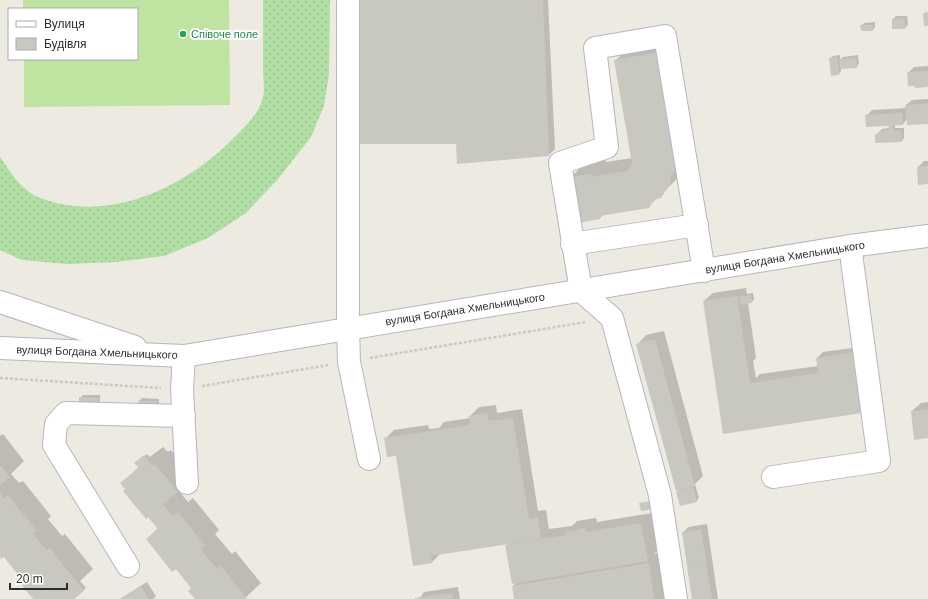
<svg xmlns="http://www.w3.org/2000/svg" width="928" height="599" viewBox="0 0 928 599" font-family="Helvetica,sans-serif">
	<defs>
		<pattern id="grass-dots" width="8" height="8" patternUnits="userSpaceOnUse"><rect width="8" height="8" fill="#b0dea4"/><path d="M2 2h.1M6 6h.1" fill="none" stroke="#98bf8e" stroke-width="1.8" stroke-linecap="round"/></pattern>
	</defs>
	<rect width="100%" height="100%" fill="#edeae2"/>
	<path fill="url(#grass-dots)" d="M263,0h67l-1,74 -5,32 -13,31 -33,42 -32,34 -38,25 -44,18 -48,6 -49,2 -45,-4 -22,-10v-93c12,17 22,35 43,42 69,24 142,-12 191,-61 12,-12 25,-24 29,-41 2,-8 0,-19 0,-27 0,-24 0,-47 0,-70z"/>
	<path fill="#bfe4a1" d="M23,0h206l1,105 -206,2v-48h113v-50h-114z"/>
	<g fill="#0003">
		<path d="M352,0h196l7,149 -6,6z"/>
		<path d="M896,16h11l1,9 -3,3 -12,-9z"/>
		<path d="M875,22v5l-2,3 -11,-5 2,-2z"/>
		<path d="M676,37l9,130 -10,14 -27,26 -44,7 -4,4 -22,4 -7,-45 15,-15 20,-3v3l26,-4 -17,-97 15,-15z"/>
		<path d="M840,55v5l3,-3 15,-2 1,9 -3,3 -15,1v3l-2,3 -9,-16 3,-2z"/>
		<path d="M928,66v20l-13,-1 -7,-12 6,-6z"/>
		<path d="M928,99v24l-21,-4 -4,5h-8v4h9v10l-2,3 -26,-6 6,-6 7,-1 2,-4 -25,-8 6,-6 35,-2 -1,-3 6,-5z"/>
		<path d="M924,161h4v22l-10,-16z"/>
		<path d="M746,288l1,6 6,-1 1,6 -2,3 -4,1 8,55 -3,3 3,17 4,-4 58,-8 -1,-8 6,-6 36,-5 8,59 -143,27 -20,-132 9,-8z"/>
		<path d="M664,331l39,145 -8,8 4,14 -3,3 -19,-9 4,-4 -43,-144 8,-9z"/>
		<path d="M83,395h17v6l-2,3 -18,-6z"/>
		<path d="M142,398l17,1v6l-20,2v-6z"/>
		<path d="M928,402v35l-16,-26 9,-8z"/>
		<path d="M496,405l1,8 25,-4 16,102 8,-1 3,19 23,-3 5,-5 19,-3 1,4 55,-9 7,36 -5,5 5,-1 8,46h-152l-2,-13 4,-4 -11,-36 4,-3 -70,11 -9,9 -34,-108 -12,-16 9,-9 34,-5 1,4 10,-1 5,-6 26,-4v-2l9,-9z"/>
		<path d="M3,434l21,27 -13,13 8,9 4,-2 28,35 -3,3 14,17 3,-2 28,35 -13,12 6,7 -13,11h-39l-14,-23 -16,-20h-4v-120z"/>
		<path d="M163,447l5,5 3,-2 21,26 -14,14 10,12 5,-4 26,32 -4,4 17,20 3,-3 26,32 -17,16h-48l-4,-11 -16,-20 -29,-29 11,-11 -37,-45 18,-16 -1,-6 9,-7 3,3z"/>
		<path d="M707,524l11,75h-25l-5,-32 3,-3 -8,-31 5,-6z"/>
		<path d="M147,582l9,14 -3,3h-33z"/>
		<path d="M458,587l2,12h-41l5,-7z"/>
	</g>
	<g fill="#c9c8c0">
		<path d="M351,0h192l6,156 -92,8 -1,-20h-106z"/>
		<path d="M928,12v14h-4l-1,-13z"/>
		<path d="M905,18v11h-13v-10z"/>
		<path d="M860,25h13v6h-12z"/>
		<path d="M661,52l18,113 -9,12 1,6 -10,15 -7,2 -5,8 -49,8v3l-22,4 -8,-46 21,-3v3l36,-6 5,-8 -18,-103z"/>
		<path d="M837,57l2,18 -8,1 -2,-18z"/>
		<path d="M856,58l1,10 -17,1 -1,-10z"/>
		<path d="M928,71v16l-13,1v-2h-7l-1,-14z"/>
		<path d="M928,103v21l-21,1 -2,-20z"/>
		<path d="M902,113l1,12 -37,2 -1,-12z"/>
		<path d="M888,126h5v5l8,-1 1,12 -27,1v-9h4v-3l10,-1z"/>
		<path d="M928,166v18l-10,1 -1,-18z"/>
		<path d="M751,295l1,8 -11,2 -2,-8z"/>
		<path d="M737,296l13,87 68,-10 -2,-15 37,-6 9,61 -139,21 -20,-133z"/>
		<path d="M655,339l40,147 -19,5 -40,-147z"/>
		<path d="M79,397l19,1v7h-19z"/>
		<path d="M138,401h19l-1,8 -18,-1z"/>
		<path d="M928,409v29l-14,2 -3,-29z"/>
		<path d="M487,413l2,8 24,-3 16,101 9,-1 3,21 -110,17 1,7 -19,3 -17,-110 -9,1 -3,-19 86,-13 -1,-9z"/>
		<path d="M144,455l8,11 3,-2 23,28 -15,12 10,12 5,-4 27,33 -4,4 15,19 4,-3 27,33 -1,1h-51l-7,-8 3,-3 -15,-19 -4,3 -26,-33 12,-10 -10,-12 -2,2 -23,-28 2,-2 -5,-6 19,-15 -5,-5z"/>
		<path d="M0,465l10,12 -10,8z"/>
		<path d="M693,487l4,15 -17,4 -4,-14z"/>
		<path d="M0,493l4,5 4,-3 29,36 -4,3 14,16 3,-2 34,43 -10,8h-41l-17,-21 3,-2 -15,-19 -3,2 -1,-2z"/>
		<path d="M657,500l2,8 -18,3 -2,-8z"/>
		<path d="M641,523l7,38 -136,23 -7,-39 61,-10 -1,-3 20,-4 1,4z"/>
		<path d="M701,529l6,34 -20,3 -5,-34z"/>
		<path d="M649,563l5,36h-140l-2,-13z"/>
		<path d="M706,563l6,36h-20l-5,-32z"/>
		<path d="M141,586l8,13h-28z"/>
		<path d="M452,593l1,6h-38v-1z"/>
	</g>
	<g fill="none" stroke-linecap="round" stroke-linejoin="round">
		<g stroke="#b5b6bf" stroke-width="24">
			<g id="minor">
				<path d="M348,0v328l1,34 20,97"/>
				<path d="M572,244l125,-19"/>
				<path d="M0,302l135,45"/>
				<path d="M0,348l184,8 666,-110 78,-10"/>
				<path d="M184,356l-2,34 5,93"/>
				<path d="M773,477l106,-16 -29,-215"/>
				<path d="M128,566l-74,-121 2,-21 10,-11 118,3"/>
				<path d="M676,599l-16,-104 -48,-177 -31,-27 -21,-128 47,-16 -12,-99 70,-12 39,235"/>
			</g>
		</g>
		<g stroke="#c8c8c8" stroke-width="2.5" stroke-dasharray="3 2" stroke-linecap="butt">
			<path d="M370,358l216,-36"/>
			<path d="M0,378l161,10"/>
			<path d="M202,386l127,-21"/>
		</g>
		<use href="#minor" stroke="#fff" stroke-width="22"/>
	</g>
	<circle fill="#2e9e5b" stroke="#fff" stroke-width="1.5" cx="183" cy="34" r="4"/>
	<g text-anchor="middle" stroke-width="4" stroke-linejoin="round" paint-order="stroke">
		<g font-size="11" fill="#27864d" stroke="#fff" text-anchor="start">
			<text x="191" y="38">Співоче поле</text>
		</g>
		<g font-size="11" fill="#2d2d2d" stroke="#fff">
			<text transform="translate(785 257) rotate(-9)" y="4">вулиця Богдана Хмельницького</text>
			<text transform="translate(465 309) rotate(-9)" y="4">вулиця Богдана Хмельницького</text>
			<text transform="translate(97 352) rotate(2)" y="4">вулиця Богдана Хмельницького</text>
		</g>
	</g>
	<rect x="8" y="8" width="130" height="52" fill="#ffffff" stroke="#ababab"/>
	<rect x="16" y="21" width="20" height="6" fill="#ffffff" stroke="#ababab"/>
	<text x="44" y="28" font-size="12" fill="#2d2d2d">Вулиця</text>
	<rect x="16" y="38" width="20" height="12" fill="#c9c8c0" stroke="#ababab"/>
	<text x="44" y="48" font-size="12" fill="#2d2d2d">Будівля</text>
	<path d="M10 583v6h57v-6" fill="none" stroke="#2d2d2d" stroke-width="2"/>
	<text x="16" y="583" font-size="12" fill="#2d2d2d" stroke="#ffffff" stroke-width="3" paint-order="stroke">20 m</text>
</svg>
